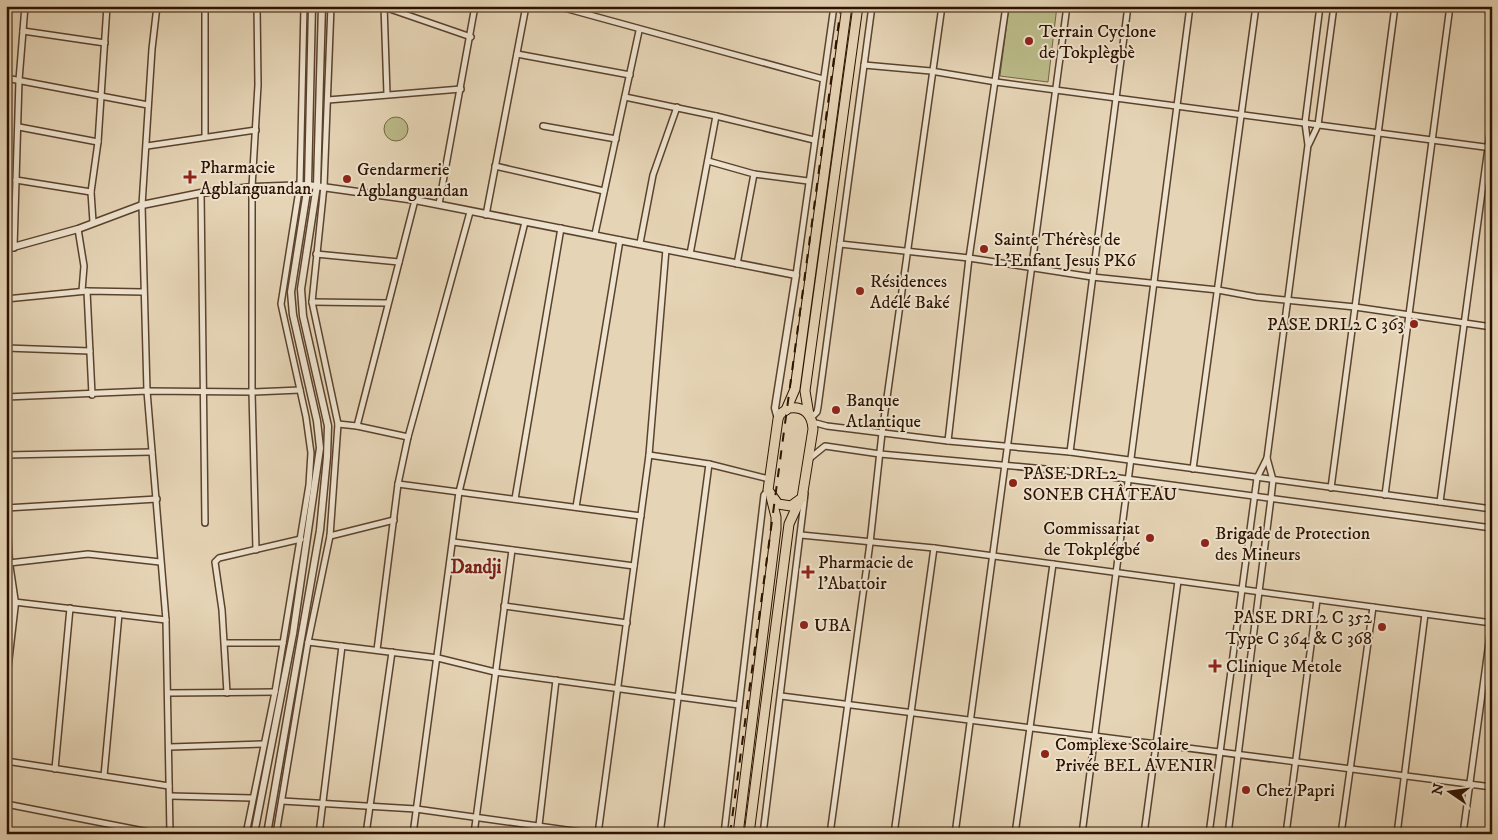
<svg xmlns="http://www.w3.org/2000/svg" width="1498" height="840" viewBox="0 0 1498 840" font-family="'IM FELL DW Pica',serif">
	<rect width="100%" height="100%" fill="#e5d4b5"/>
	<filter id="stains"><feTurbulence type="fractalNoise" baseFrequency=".004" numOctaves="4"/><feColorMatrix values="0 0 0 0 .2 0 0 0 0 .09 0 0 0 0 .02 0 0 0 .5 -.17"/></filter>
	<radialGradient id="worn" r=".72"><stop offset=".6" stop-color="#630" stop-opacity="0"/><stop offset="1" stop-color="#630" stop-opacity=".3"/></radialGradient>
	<g fill="#bbbb89" stroke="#746644">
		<path d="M1009,6h48l-9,76 -48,-6z"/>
		<circle cx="396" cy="129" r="12"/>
	</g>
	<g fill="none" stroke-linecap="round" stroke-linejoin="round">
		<g stroke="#5b422d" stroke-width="8">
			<g id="minor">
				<path d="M157,6l-5,43 -10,156 5,186 19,229 4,214"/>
				<path d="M257,6l1,79 -6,102v205l48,-2"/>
				<path d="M384,6l3,88"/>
				<path d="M557,6l266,73"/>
				<path d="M384,7l87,30"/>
				<path d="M23,31l82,12"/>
				<path d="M517,54l113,21"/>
				<path d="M864,65l67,6 65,11 496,66"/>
				<path d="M6,78l142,27"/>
				<path d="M625,97l91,19 98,24"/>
				<path d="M328,100l133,-11"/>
				<path d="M543,126l73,13"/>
				<path d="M19,127l79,15"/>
				<path d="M205,137v-131"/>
				<path d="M1309,144l9,-19 16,-119"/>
				<path d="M147,146l109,-16"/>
				<path d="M708,161l46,13 -17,90"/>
				<path d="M495,166l109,25"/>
				<path d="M754,174l54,7"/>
				<path d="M16,180l75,12"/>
				<path d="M201,193l4,330"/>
				<path d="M439,204l36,-198"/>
				<path d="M486,215l40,-209"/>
				<path d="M93,222l-2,-30 7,-50 9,-136"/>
				<path d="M78,229l6,37 -2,25"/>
				<path d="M595,234l44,-203"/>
				<path d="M640,243l13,-68 24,-68"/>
				<path d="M840,244l129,14 123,19 126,13 38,7 99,10 137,20"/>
				<path d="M14,248l5,-168 6,-74"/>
				<path d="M316,254l83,8"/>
				<path d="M690,254l26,-138"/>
				<path d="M796,275l38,-269"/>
				<path d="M87,291l5,104"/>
				<path d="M6,299l81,-8 56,1"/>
				<path d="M312,302l75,1"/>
				<path d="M6,348l84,3"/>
				<path d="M6,397l141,-6 105,1 4,158"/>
				<path d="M811,418l6,-6 1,-5 54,-401"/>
				<path d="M812,422l15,4 121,15 122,11 422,57"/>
				<path d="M338,424l19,2 51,11"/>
				<path d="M357,426l58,-226"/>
				<path d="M948,441l21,-183 37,-252"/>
				<path d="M1070,452l58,-446"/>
				<path d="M6,455l146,-3"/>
				<path d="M649,455l60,9 60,15"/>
				<path d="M809,459l16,-13 55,8 187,17 425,57"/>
				<path d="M1193,469l63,-463"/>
				<path d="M398,484l243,32"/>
				<path d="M1331,488l64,-482"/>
				<path d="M1385,495l65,-489"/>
				<path d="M515,499l46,-271"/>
				<path d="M1440,502l52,-384"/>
				<path d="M576,507l44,-267"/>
				<path d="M6,508l151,-9"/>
				<path d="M801,535l133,13 558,75"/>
				<path d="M330,536l64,-16"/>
				<path d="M453,542l181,24"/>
				<path d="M9,563l79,-9 72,8"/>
				<path d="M6,601l160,19"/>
				<path d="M504,606l123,17"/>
				<path d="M308,642l130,16 57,14 244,33"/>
				<path d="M225,643h58"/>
				<path d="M377,650l21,-166 10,-47 62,-225"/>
				<path d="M168,693l107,-1"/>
				<path d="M227,693l-5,-83 -7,-48 4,-4 82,-19"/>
				<path d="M781,696l711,91"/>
				<path d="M170,747l94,-3"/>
				<path d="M6,761l163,25"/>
				<path d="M55,769l15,-161"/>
				<path d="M104,776l15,-162"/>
				<path d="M170,796l82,2"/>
				<path d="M282,801l134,8 179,25"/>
				<path d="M6,804l153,30"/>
				<path d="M246,834l29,-142 34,-207 2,-32 -5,-36 -25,-113 19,-120 4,-178"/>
				<path d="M276,834l32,-192 22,-106 8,-112 -26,-122 12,-116 7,-180"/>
				<path d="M319,834l23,-188"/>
				<path d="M366,834l26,-182"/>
				<path d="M413,834l46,-342 66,-270"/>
				<path d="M474,834l38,-284"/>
				<path d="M538,834l18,-154"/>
				<path d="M598,834l51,-379 17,-206"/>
				<path d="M660,834l49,-370"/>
				<path d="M724,834l40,-339 4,-5"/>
				<path d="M763,834l42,-340"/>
				<path d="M830,834l40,-291 12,-110 60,-427"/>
				<path d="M894,834l40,-286"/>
				<path d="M955,834l112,-828"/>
				<path d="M1015,834l38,-270"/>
				<path d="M1082,834l108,-828"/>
				<path d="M1144,834l34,-253"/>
				<path d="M1209,834l48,-356 10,-20 41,-313 -3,-22 15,-117"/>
				<path d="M1228,834l43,-336 2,-18 -6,-22"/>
				<path d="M1286,834l31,-234"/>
				<path d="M1341,834l32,-227"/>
				<path d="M1397,834l28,-220"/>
				<path d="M1463,834l29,-214"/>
			</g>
		</g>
		<g stroke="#5b422d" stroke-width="9">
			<g id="tertiary">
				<path d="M6,249l72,-20 64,-24 59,-12 51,-6 56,-2 107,15 381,75 -21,133 3,11"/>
				<path d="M6,508l3,55 6,40 -9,78"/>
				<path d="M254,834l39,-200 27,-186 -3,-27 -24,-106 -2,-23 17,-107 4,-179"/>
				<path d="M267,834l53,-304 7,-73 1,-31 -25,-110 -2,-27 16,-104 5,-179"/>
			</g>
		</g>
		<g stroke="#2d1200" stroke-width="11">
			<g id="trunk">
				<path d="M789,408c15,-2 23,6 24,21l-11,69 -11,8 -13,-2 -10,-14 10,-71 2,-5z"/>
				<path d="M786,410l9,-21 52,-383"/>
				<path d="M809,415l-4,-24 53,-385"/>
				<path d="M738,834l38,-305v-12l-5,-20"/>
				<path d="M749,834l40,-310 10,-22"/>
			</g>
		</g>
		<use href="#minor" stroke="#eee3cf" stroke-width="5"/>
		<use href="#tertiary" stroke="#eee3cf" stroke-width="6"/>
		<use href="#trunk" stroke="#e5d4b5" stroke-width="9"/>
		<path stroke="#2d1200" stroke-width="2" stroke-dasharray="9 9" stroke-linecap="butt" d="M730,834l111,-828"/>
	</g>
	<g fill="#8f2418" stroke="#eee3cf" stroke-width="2">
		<circle cx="1029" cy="41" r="5"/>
		<path d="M187.5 169.5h5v5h5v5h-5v5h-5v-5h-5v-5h5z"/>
		<circle cx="347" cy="179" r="5"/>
		<circle cx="984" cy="249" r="5"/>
		<circle cx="860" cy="291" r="5"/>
		<circle cx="1414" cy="324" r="5"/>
		<circle cx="836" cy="410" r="5"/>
		<circle cx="1013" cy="483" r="5"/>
		<circle cx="1150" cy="538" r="5"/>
		<circle cx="1205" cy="543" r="5"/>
		<path d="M805.5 564.5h5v5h5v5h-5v5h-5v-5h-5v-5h5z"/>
		<circle cx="804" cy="625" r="5"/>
		<circle cx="1382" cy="627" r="5"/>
		<path d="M1212.5 658.5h5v5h5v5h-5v5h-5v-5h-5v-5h5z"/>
		<circle cx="1045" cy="754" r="5"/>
		<circle cx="1246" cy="790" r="5"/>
	</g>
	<g text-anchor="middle" stroke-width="4" stroke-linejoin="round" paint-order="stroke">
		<g font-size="18" fill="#2d1200" stroke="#eee3cf" text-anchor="start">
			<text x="1039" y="37">Terrain Cyclone<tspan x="1039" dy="21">de Tokplègbè</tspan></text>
			<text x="200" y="173">Pharmacie<tspan x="200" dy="21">Agblanguandan</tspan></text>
			<text x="357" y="175">Gendarmerie<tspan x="357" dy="21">Agblanguandan</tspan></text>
			<text x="994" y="245">Sainte Thérèse de<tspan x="994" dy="21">L'Enfant Jesus PK6</tspan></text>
			<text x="870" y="287">Résidences<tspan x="870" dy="21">Adélé Baké</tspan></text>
			<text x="1404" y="330" text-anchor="end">PASE DRL2 C 363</text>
			<text x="846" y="406">Banque<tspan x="846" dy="21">Atlantique</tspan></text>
			<text x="1023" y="479">PASE DRL2<tspan x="1023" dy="21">SONEB CHÂTEAU</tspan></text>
			<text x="1140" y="534" text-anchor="end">Commissariat<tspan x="1140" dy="21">de Tokplégbé</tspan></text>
			<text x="1215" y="539">Brigade de Protection<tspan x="1215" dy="21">des Mineurs</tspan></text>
			<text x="818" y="568">Pharmacie de<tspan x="818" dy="21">l'Abattoir</tspan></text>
			<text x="1372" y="623" text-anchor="end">PASE DRL2 C 352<tspan x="1372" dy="21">Type C 364 &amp; C 368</tspan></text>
			<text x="814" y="631">UBA</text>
			<text x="1226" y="672">Clinique Metole</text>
			<text x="1055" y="750">Complexe Scolaire<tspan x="1055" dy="21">Privée BEL AVENIR</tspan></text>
			<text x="1256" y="796">Chez Papri</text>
		</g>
		<g font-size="19" font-weight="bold" fill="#7a1f14" stroke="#eee3cf">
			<text x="476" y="573">Dandji</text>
		</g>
	</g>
	<rect width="1498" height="840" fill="none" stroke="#e5d4b5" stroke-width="25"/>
	<rect x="8" y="8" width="1483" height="825" fill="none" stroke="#2d1200" stroke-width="2.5"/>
	<rect x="12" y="12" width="1473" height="815" fill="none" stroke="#2d1200"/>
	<g transform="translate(1450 792) rotate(283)" stroke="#eee3cf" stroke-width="4" paint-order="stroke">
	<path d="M0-4L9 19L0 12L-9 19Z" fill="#2d1200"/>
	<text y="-8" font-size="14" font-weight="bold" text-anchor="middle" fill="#2d1200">N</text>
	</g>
	<rect width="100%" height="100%" filter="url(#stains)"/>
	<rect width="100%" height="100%" fill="url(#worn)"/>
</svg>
